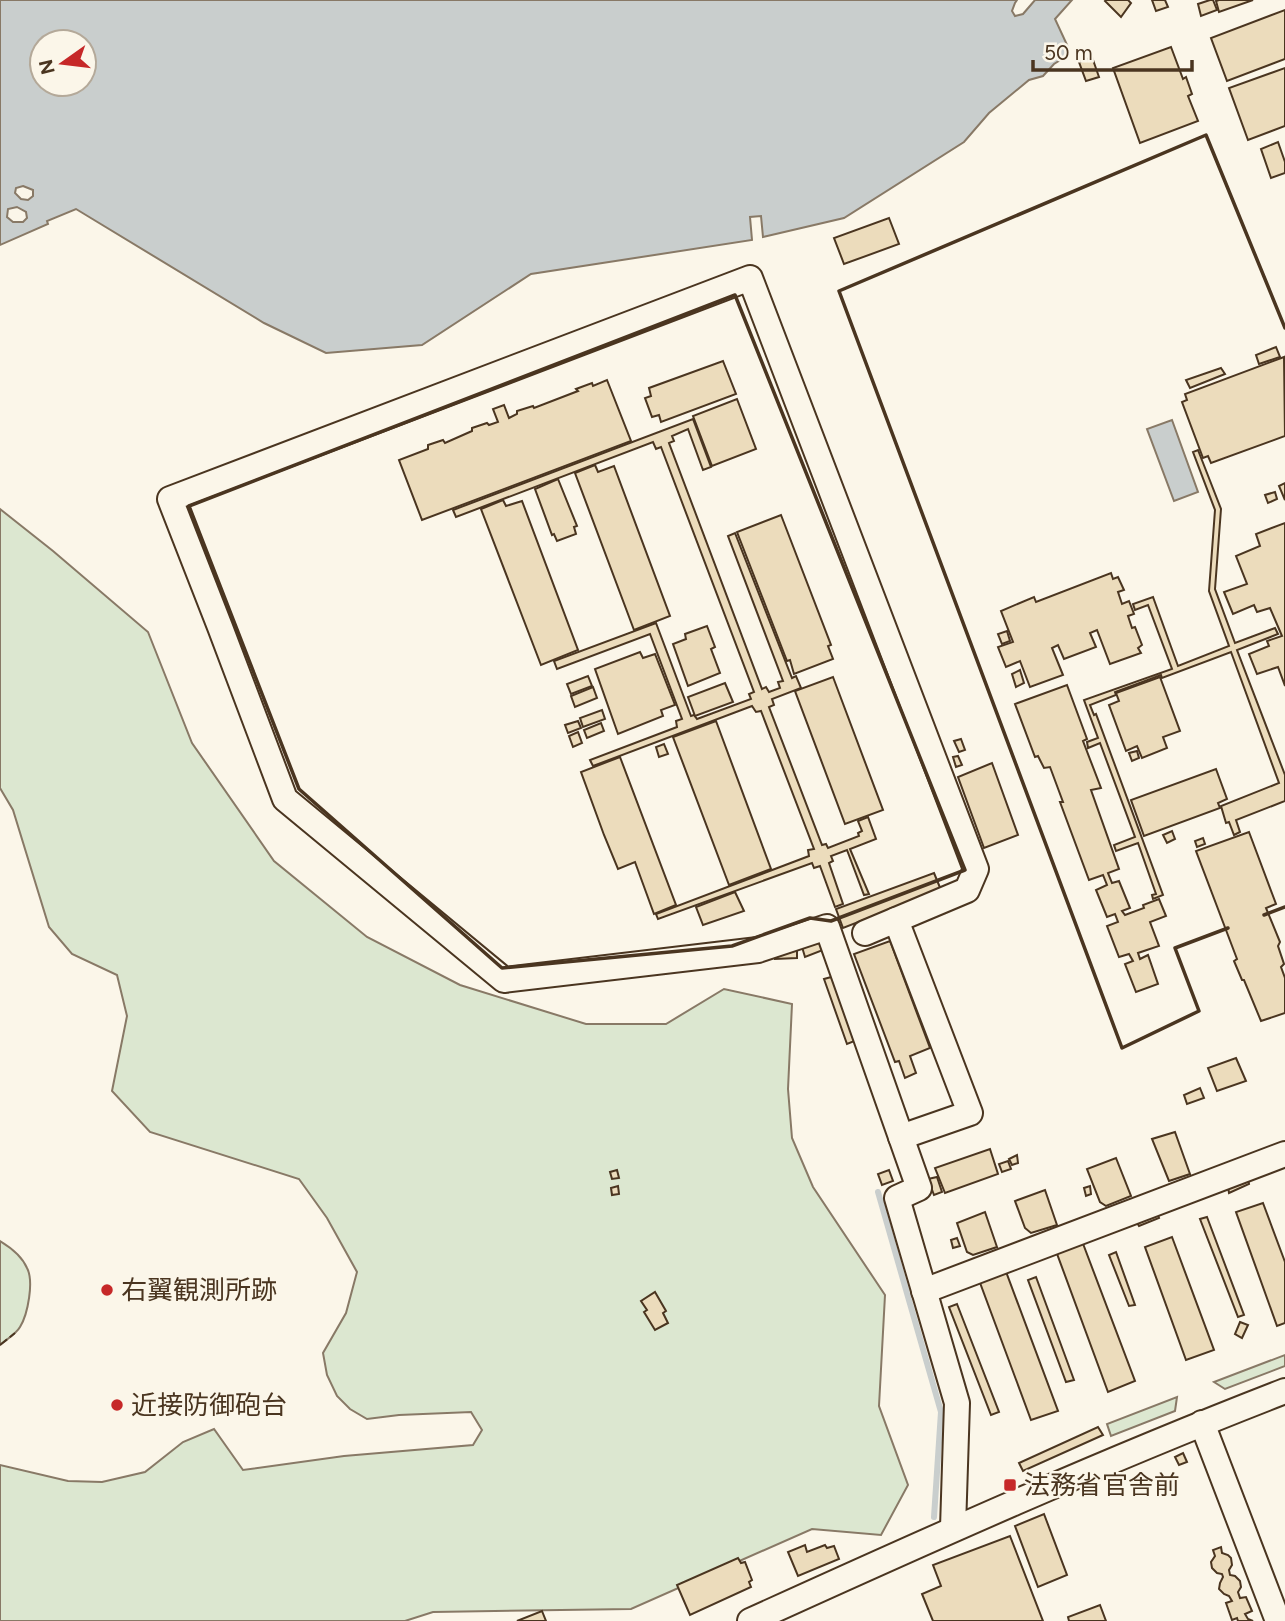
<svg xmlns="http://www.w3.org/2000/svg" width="1285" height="1621" viewBox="0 0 1285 1621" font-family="Figtree,'Noto Sans JP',sans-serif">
	<rect width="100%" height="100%" fill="#fbf6e9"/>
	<g fill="#dce7d0" stroke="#887966" stroke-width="2">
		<path d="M0,509l53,42 95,81 44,111 82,118 93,76 93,48 126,39h80l58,-35 68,15 -4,85 4,49 21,49 72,108 -6,111 29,79 -27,50 -69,-6 -181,80 -198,3 -28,9h-405v-156l68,16 34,1 43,-10 38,-30 31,-13 29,41 101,-14 129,-11 9,-15 -11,-18 -72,3 -32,4 -17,-10 -13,-13 -10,-21 -4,-22 23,-40 11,-41 -30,-54 -28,-39 -149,-47 -38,-41 15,-75 -10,-41 -45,-21 -23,-27 -36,-117 -13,-22z"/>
		<path d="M0,1241c10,6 22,15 27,27 7,13 1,46 -7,59 -4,7 -13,12 -20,18z"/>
		<path d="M1285,1355v11l-60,23 -11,-7z"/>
		<path d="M1177,1397l-2,14 -64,25 -4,-12z"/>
	</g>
	<g fill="#c9cecd" stroke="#887966" stroke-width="2" fill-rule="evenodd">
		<path d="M0,0h1017l-2,3 -3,8 3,5 8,-2 12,-14h37l-17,19 13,28 -1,9 -13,8 -11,12 -14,4 -40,33 -25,29 -120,76 -81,19 -2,-21 -11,1 2,23 -221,34 -109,71 -96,8 -62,-30 -188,-114 -29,12 1,3 -48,21zM84,42v42h-42v-42zM23,186l10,4v6l-5,4 -7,-1 -6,-6 1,-5zM17,207l9,5 1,6 -4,4h-10l-6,-5 1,-8z"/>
		<path d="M1172,420l26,72 -24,9 -27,-72z"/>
	</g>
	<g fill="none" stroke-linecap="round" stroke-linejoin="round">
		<path stroke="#c9cecd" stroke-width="6" d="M878,1192l63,220 -7,105"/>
	</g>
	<g fill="#ecdcbc" stroke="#4a3520" stroke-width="2">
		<path d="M1106,0h22l3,3 -10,14 -16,-16z"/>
		<path d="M1152,0h13l3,7 -12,4z"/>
		<path d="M1210,0h3l4,10 -16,6 -3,-12z"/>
		<path d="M1219,0h34l-34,12 -3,-11z"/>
		<path d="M1285,10v49l-58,22 -16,-43z"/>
		<path d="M1171,47l12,32 3,-2 6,17 -4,2 10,25 -58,22 -27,-75z"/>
		<path d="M1092,57l7,20 -13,4 -7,-19z"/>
		<path d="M1285,68v58l-37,14 -19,-52z"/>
		<path d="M1278,142l7,20v11l-14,5 -10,-29z"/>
		<path d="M889,218l10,26 -55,20 -10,-26z"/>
		<path d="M1276,347l4,10 -21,7 -3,-9z"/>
		<path d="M1284,357l1,79 -74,27 -3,-7 -5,2 -21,-56 5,-2 -2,-6z"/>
		<path d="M723,361l13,33 -75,28 -2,-7 -7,2 -7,-19 6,-2 -2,-8z"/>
		<path d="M1221,368l4,6 -35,14 -4,-8z"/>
		<path d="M607,380l24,61 -209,79 -23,-60 29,-11v-4l15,-5 2,3 27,-12v-3l15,-5 2,2 9,-3 -5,-13 11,-4 5,13 8,-4v-3l16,-5 1,2 44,-17 -2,-2 16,-6 1,3z"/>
		<path d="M737,399l19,50 -44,17 -19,-50z"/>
		<path d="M693,419l18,48 -8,3 -15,-41 -16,7 2,5 -5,2 93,246 4,-2 3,5 11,-4 -2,-6 5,-1 -55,-145 7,-3 57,145 4,-2 5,12 -29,11 2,6 -5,2 53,138 4,-1 2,4 31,-12 -1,-3 4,-2 -4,-10 10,-4 8,22 -26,10 19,45 -5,1 -17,-45 -16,6 2,5 -4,2 14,41 -8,3 -15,-41 -6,2 -2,-5 -154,56 -2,-5 153,-58 -1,-6 6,-1 -53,-138 -5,1 -4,-6 -159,60 -3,-6 87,-33 -1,-6 6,-2 -32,-85 -93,35 -3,-8 102,-38 35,93 3,-1 3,4 54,-20 -2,-5 5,-2 -93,-245 -5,2 -3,-7 -197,75 -3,-7z"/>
		<path d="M1198,450l23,59 -6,80 20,54 40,-15 3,6 -41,16 48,125v26l-49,19 4,12 -6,3 -5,-13 -3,1 -5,-17 58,-23 -48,-131 -69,26 -1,-3 -46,17 1,3 -26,10 4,10 2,-1 67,181 -10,4 -1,-4 4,-1 -18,-51 -22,8 -2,-6 21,-8 -35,-94 -12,5 -1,-6 11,-4 -14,-38 88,-31 -24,-64 -13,5 -2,-6 20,-7 25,69 51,-20 -20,-55 6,-81 -22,-58z"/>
		<path d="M595,465l3,7 16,-6 56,150 -36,14 -59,-157z"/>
		<path d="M558,479l19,47 -3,1 2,7 -19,7 -3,-7 -2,1 -17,-46z"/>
		<path d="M1285,483v17l-6,-14z"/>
		<path d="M1275,492l2,7 -9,4 -3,-8z"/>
		<path d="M503,500l3,6 16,-5 56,149 -37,15 -60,-156z"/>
		<path d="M781,515l50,130 -3,1 5,13 -39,15 -4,-14 -3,1 -50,-129z"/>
		<path d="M1285,523v163l-7,-19 -21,7 -8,-20 20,-8 -2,-5 15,-5 -12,-28 -13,4 -3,-7 -21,9 -9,-22 23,-8 -11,-28 24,-10 -4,-12z"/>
		<path d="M1111,573l2,6 5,-2 6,13 -6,2 4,12 7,-3 5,13 -6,2 4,12 3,-1 7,18 -4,3 3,5 -31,11 -13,-34 -7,3 6,14 -32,12 -6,-14 -6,3 11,27 -33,12 -10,-26 -14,6 -8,-20 15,-5 -12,-31 33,-14 2,5z"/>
		<path d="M707,626l8,21 -4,2 9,24 -32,13 -15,-42 13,-5 -1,-5z"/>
		<path d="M1007,631l3,10 -8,3 -4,-10z"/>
		<path d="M640,652l3,6 12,-4 20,51 -14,5 2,6 -45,18 -23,-65z"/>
		<path d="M1020,670l4,13 -8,4 -4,-13z"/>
		<path d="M588,676l4,10 -21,8 -4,-10z"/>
		<path d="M833,677l50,133 -38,14 -50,-133z"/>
		<path d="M1160,677l20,54 -17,6 4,11 -25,10 -5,-12 -11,5 -17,-46 10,-4 -3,-8z"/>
		<path d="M725,683l8,19 -38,14 -7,-19z"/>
		<path d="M1067,685l20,54 -4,2 18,47 -10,2 28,79 -11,4 4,10 7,-2 11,27 -8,3 3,4 19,-7 -1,-3 16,-6 7,17 -16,6 9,24 -21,7 2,6 8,-4 10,29 -22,8 -11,-28 8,-3 -4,-7 -10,3 -12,-31 11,-4 -3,-8 -8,3 -11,-27 11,-5 -4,-10 -14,5 -29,-78h3l-13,-35 -6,1 -6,-12 -3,1 -20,-53z"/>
		<path d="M593,687l4,11 -22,9 -4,-11z"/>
		<path d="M602,710l3,9 -22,8 -3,-9z"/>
		<path d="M578,721l3,7 -13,5 -3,-8z"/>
		<path d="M716,721l55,148 -42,16 -56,-148z"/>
		<path d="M601,723l3,8 -17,7 -3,-8z"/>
		<path d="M578,732l4,11 -9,4 -4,-11z"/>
		<path d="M961,739l4,11 -6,2 -5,-11z"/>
		<path d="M664,744l4,10 -9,3 -3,-10z"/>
		<path d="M1137,751l2,7 -7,3 -3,-8z"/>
		<path d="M958,756l4,9 -6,2 -3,-10z"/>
		<path d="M620,757l56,148 -22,9 -19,-52 -17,7 -14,-34 -23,-63z"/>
		<path d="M992,763l26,72 -34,13 -26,-71z"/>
		<path d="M1216,769l11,30 -9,4 2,5 -76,28 -13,-36z"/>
		<path d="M1172,831l3,8 -8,4 -4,-8z"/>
		<path d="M1249,832l27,72 -10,4 14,34 -2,4 6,18 -3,3 4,11v35l-24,8 -17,-41h-2l-8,-19 3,-2 -41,-108z"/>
		<path d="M1203,838l2,6 -8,3 -2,-6z"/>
		<path d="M934,873l7,17 -98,38 -7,-19z"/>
		<path d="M735,892l9,19 -41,14 -7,-18z"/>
		<path d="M819,941l4,9 -18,7 -3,-10z"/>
		<path d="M890,941l40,107 -20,8 6,17 -11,5 -6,-17 -4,1 -41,-108z"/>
		<path d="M797,948v10l-22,1v-9z"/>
		<path d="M835,976l22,64 -10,4 -23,-65z"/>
		<path d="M1236,1058l10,23 -29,10 -9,-23z"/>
		<path d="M1200,1088l4,10 -17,6 -3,-9z"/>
		<path d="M1175,1132l15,42 -21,7 -17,-42z"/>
		<path d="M990,1149l8,25 -53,19 -10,-25z"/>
		<path d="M1017,1155l1,8 -6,2 -3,-6z"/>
		<path d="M1116,1158l15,38 -25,10 -6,-4 -13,-33z"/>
		<path d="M1008,1161l3,8 -9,3 -3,-8z"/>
		<path d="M617,1170l2,8 -7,1 -2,-7z"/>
		<path d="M889,1170l4,11 -11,4 -4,-11z"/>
		<path d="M937,1177l5,15 -8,3 -6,-16z"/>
		<path d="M1248,1179l1,5 -20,9 -1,-6z"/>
		<path d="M618,1186l1,8 -7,1 -1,-7z"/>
		<path d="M1090,1186l1,8 -5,2 -2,-8z"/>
		<path d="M1045,1190l12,35 -26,8 -6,-5 -10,-27z"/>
		<path d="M1263,1203l22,59v61l-8,3 -41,-114z"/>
		<path d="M985,1212l12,35 -24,8 -6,-3 -10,-29z"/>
		<path d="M1157,1212l2,6 -20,8 -3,-5z"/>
		<path d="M1207,1217l37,98 -6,2 -38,-98z"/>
		<path d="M1172,1237l42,113 -28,10 -41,-113z"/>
		<path d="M957,1238l3,8 -7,2 -2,-8z"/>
		<path d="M1082,1241l53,140 -27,11 -52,-141z"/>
		<path d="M1116,1252l19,53 -6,1 -20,-51z"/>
		<path d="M1005,1269l53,142 -27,9 -52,-140z"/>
		<path d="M1036,1277l38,103 -8,2 -38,-102z"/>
		<path d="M655,1292l11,19 -3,2 5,10 -13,7 -11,-18 3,-2 -6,-9z"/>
		<path d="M957,1304l42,108 -8,3 -42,-108z"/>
		<path d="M1240,1322l8,3 -6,13 -7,-4z"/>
		<path d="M1098,1427l5,8 -80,36 -4,-8z"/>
		<path d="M1183,1453l4,9 -8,3 -4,-8z"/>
		<path d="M1044,1514l23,61 -29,12 -23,-61z"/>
		<path d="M1010,1536l33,85h-110l-11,-27 19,-8 -8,-21z"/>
		<path d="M805,1545l2,7 18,-7 2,3 7,-2 5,13 -41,17 -10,-24z"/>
		<path d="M1221,1547l1,6 6,2 3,3 1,7 -3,5 1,5 5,1 5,5 1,6 -3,5 2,6 6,-1 6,14 -7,3 3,5 5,2h-15l-1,-3 -5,2 -6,-17 6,-2 -3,-5 -5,-2 -5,-5 1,-6 3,-6 -1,-3 -5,-1 -5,-5 -1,-6 4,-6 -2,-6z"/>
		<path d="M738,1558l3,5 4,-1 7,18 -3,2 2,5 -61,28 -13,-30z"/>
		<path d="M1100,1605l6,16h-37l-1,-4z"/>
		<path d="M542,1611l4,10h-29z"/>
	</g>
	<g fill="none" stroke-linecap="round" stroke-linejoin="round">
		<g stroke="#4a3520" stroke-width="28">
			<g id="minor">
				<path d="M896,920l74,193 -69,24"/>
				<path d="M865,933l102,-43 9,-21 -226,-591 -580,221 50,128 65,172 219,181 254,-30 69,-23 92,261 -22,10 60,205 -4,125"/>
				<path d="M924,1291l361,-137"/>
				<path d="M1202,1423l76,198"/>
				<path d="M750,1621c176,-80 354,-160 535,-230"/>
			</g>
		</g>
		<use href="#minor" stroke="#fbf6e9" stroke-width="24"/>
		<path stroke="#4a3520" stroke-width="2" stroke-dasharray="9 3.5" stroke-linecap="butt" d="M0,1345l15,-12"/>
		<g stroke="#4a3520" stroke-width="3.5">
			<path d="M735,295l230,575 -134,51 -21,-3 -78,28 -230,22 -203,-179 -110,-283z"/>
			<path d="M1264,915l21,-8"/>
			<path d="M1228,928l-53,20 24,63 -77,37 -283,-757 367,-156 79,193"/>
		</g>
	</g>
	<g fill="#c62828" stroke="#fbf6e9" stroke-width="2.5">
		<circle cx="107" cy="1290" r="7"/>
		<circle cx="117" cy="1405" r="7"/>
		<rect x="1003" y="1478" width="14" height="14" rx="3.5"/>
	</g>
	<g text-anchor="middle" stroke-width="5" stroke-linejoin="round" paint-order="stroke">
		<g font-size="26" fill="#4a3520" stroke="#fbf6e9" text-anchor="start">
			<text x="121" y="1299">右翼観測所跡</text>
			<text x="131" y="1414">近接防御砲台</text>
			<text x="1024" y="1494">法務省官舎前</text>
		</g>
	</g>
	<g transform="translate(63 63) rotate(256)"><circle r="33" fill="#fbf6e9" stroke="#b4a999" stroke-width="2"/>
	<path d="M0-5L12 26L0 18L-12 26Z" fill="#c62828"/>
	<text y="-10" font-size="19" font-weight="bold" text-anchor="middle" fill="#4a3520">N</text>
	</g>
	<path d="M1033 60v10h159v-10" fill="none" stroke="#4a3520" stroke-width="3.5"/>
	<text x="1044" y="60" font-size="21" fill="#4a3520" stroke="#fbf6e9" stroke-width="5" paint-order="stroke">50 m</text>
</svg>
